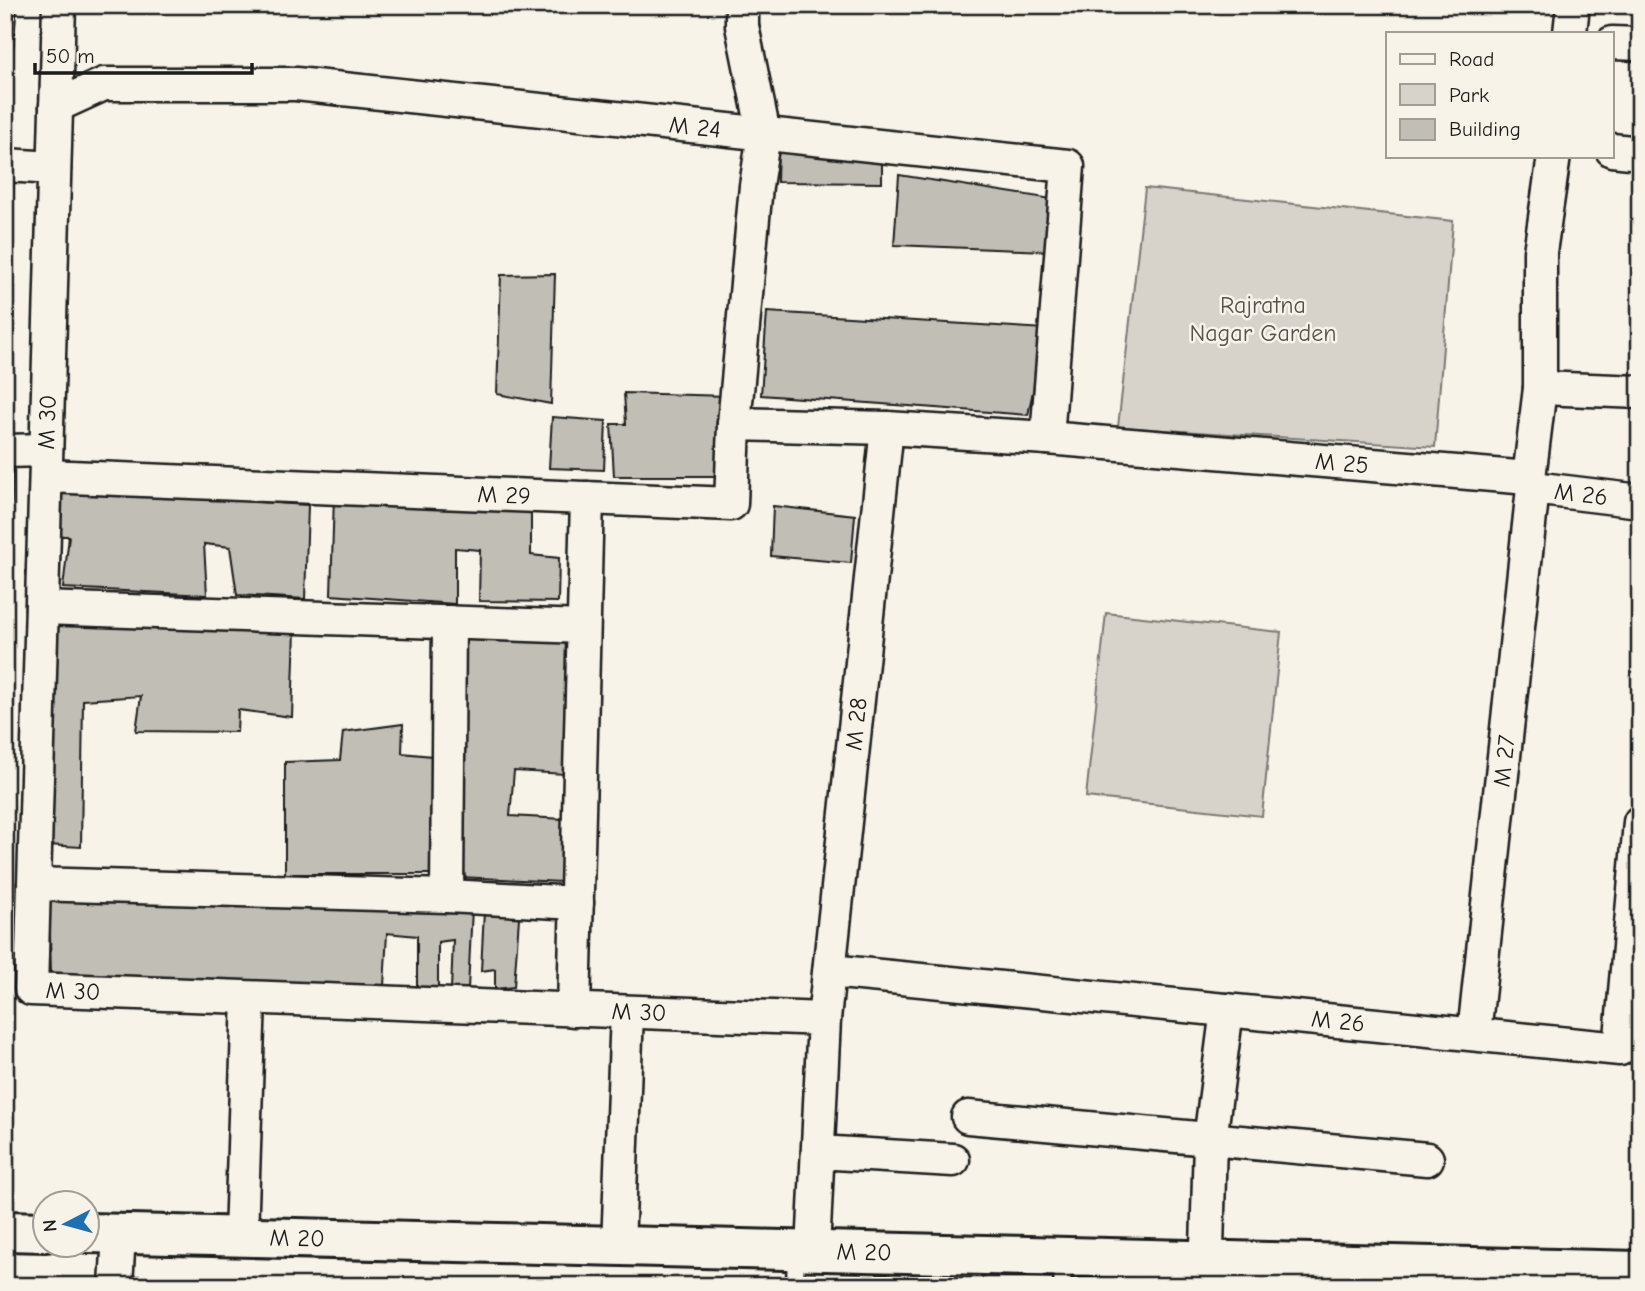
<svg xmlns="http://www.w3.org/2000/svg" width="1645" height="1291" viewBox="0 0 1645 1291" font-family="'Comic Neue',sans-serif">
	<rect width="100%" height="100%" fill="#f7f3e8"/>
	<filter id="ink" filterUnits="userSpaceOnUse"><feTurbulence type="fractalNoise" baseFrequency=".0143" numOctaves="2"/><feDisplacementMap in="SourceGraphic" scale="14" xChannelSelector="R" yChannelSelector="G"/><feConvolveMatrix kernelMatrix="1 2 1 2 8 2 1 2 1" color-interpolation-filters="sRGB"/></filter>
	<g filter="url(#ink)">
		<g fill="#d7d3cb" stroke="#7a7874" stroke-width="2">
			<path d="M1145,188l308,33 -18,226 -317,-20z"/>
			<path d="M1106,613l175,19 -19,184 -176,-19z"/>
			<path d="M123,1275l195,11h-195z"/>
		</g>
		<g fill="#c0beb5" stroke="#1c1c1c" stroke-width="2">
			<path d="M5,5h12l-7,79h-5z"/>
			<path d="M778,144l104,13v26l-105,-1z"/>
			<path d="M5,173h9l-9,161z"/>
			<path d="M899,175l153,24 -5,52 -153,-6z"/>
			<path d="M555,274l-4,130 -54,-10 4,-119z"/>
			<path d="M767,312l279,17 -18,86 -267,-20z"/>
			<path d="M624,393l103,3 -2,80h-111l-3,-52h15z"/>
			<path d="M552,417l54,4 -2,49 -55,-2z"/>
			<path d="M5,468h8l-8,217z"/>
			<path d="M57,490l251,15 -3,94 -68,-4 -7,-48 -26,-3 3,51 -144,-7 6,-52h-15z"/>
			<path d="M334,495l197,8v52l28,3 -1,44 -79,-1 1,-51 -25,-2v56l-124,-9z"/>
			<path d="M773,506l82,9 -4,48 -80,-7z"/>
			<path d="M49,616l246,14 -3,87 -54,-7 -1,22 -101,-1 5,-35 -58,4 -2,147 -34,-2z"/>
			<path d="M454,629l116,5 -5,140 -51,-3 -4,45 54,3 -2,63 -103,-5z"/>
			<path d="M403,724l-1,29 40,4 1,117h-158v-112l55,-2 3,-28z"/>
			<path d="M49,892l471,12 -6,83 -19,2v-20l-14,2 3,-60 -12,-3 -4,81 -17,1 2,-50 -15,2v47l-21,-1v-52l-30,-3 -3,53 -333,-11z"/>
		</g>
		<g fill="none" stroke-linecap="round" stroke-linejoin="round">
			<g stroke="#1c1c1c" stroke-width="21">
				<g id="lane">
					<path d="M795,1286l1,-36"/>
					<path d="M1062,1286l2,-29"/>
				</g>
			</g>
			<g stroke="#1c1c1c" stroke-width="37">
				<g id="street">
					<path d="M59,5l-28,984 793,30 -11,232"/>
					<path d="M1570,33l3,-28"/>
					<path d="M1612,43l28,1"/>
					<path d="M56,106l48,-22h192l772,82 -21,272"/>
					<path d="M1612,150l28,3"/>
					<path d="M5,165l49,3"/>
					<path d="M1540,388l100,4"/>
					<path d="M734,424l22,-238 8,-52 -22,-108v-21"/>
					<path d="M5,451l41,-1"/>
					<path d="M46,476l685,28 3,-80 153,4 160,10 482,40 11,-90v-136l14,-96"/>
					<path d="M1529,478l4,10 107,13"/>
					<path d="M42,608l541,19"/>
					<path d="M34,884l413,12 130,7"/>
					<path d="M447,896l2,-274"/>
					<path d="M830,971l790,78 20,-227"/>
					<path d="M574,1010l13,-512"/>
					<path d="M824,1019l63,-591"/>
					<path d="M1474,1034l59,-546"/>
					<path d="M968,1117l459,42"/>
					<path d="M818,1152l135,8"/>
					<path d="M241,1236l8,-238"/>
					<path d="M618,1246l9,-234"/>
					<path d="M116,1286l3,-52"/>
					<path d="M1206,1286l4,-146 17,-130"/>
				</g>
			</g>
			<g stroke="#1c1c1c" stroke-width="44">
				<g id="secondary">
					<path d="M5,1231l41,1"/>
					<path d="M88,1233l1552,38"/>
				</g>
			</g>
			<use href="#lane" stroke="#f7f3e8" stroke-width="16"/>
			<use href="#street" stroke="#f7f3e8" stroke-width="32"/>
			<use href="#secondary" stroke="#f7f3e8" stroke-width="38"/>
		</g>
	</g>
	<g text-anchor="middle" stroke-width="5" stroke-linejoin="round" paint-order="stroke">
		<g font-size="24" fill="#1c1c1c" stroke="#f7f3e8">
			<text transform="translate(695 127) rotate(6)" y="8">M 24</text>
			<text transform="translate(47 422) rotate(-88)" y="8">M 30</text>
			<text transform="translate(1342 463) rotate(5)" y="8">M 25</text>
			<text transform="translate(1581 494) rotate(7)" y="8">M 26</text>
			<text transform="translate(504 495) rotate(2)" y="8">M 29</text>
			<text transform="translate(856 724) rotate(-84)" y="8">M 28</text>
			<text transform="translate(1504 761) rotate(-84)" y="8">M 27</text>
			<text transform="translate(73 991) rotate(2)" y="8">M 30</text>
			<text transform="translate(639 1012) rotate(2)" y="8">M 30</text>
			<text transform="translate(1338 1021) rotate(6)" y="8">M 26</text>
			<text transform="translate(297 1238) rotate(1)" y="8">M 20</text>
			<text transform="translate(864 1252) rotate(1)" y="8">M 20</text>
		</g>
		<g font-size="24" fill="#545351" stroke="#f7f3e8">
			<text x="1263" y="313">Rajratna<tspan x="1263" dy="28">Nagar Garden</tspan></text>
		</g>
	</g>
	<rect width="1645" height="1291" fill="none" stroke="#f7f3e8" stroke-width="28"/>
	<rect x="14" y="14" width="1617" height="1263" fill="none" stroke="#1c1c1c" stroke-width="2.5" filter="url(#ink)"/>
	<rect x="1386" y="32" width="228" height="126" fill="#f7f3e8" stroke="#9f9d96" stroke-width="2"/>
	<rect x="1400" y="54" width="35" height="10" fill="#f7f3e8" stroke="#9f9d96" stroke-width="2"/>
	<text x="1449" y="66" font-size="21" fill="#1c1c1c">Road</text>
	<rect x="1400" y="84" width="35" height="21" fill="#d7d3cb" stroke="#9f9d96" stroke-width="2"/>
	<text x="1449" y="102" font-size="21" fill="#1c1c1c">Park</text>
	<rect x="1400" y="119" width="35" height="21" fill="#c0beb5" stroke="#9f9d96" stroke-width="2"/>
	<text x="1449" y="136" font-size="21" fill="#1c1c1c">Building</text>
	<g transform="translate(66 1224) rotate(264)"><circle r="33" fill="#f7f3e8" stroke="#9f9d96" stroke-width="2"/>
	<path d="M0-5L12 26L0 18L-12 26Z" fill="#1f6fb2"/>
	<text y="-10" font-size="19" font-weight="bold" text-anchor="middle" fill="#1c1c1c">N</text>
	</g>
	<path d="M35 63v10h217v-10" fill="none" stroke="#1c1c1c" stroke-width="3.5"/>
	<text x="46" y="63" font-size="21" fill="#1c1c1c" stroke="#f7f3e8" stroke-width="5" paint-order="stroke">50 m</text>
</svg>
